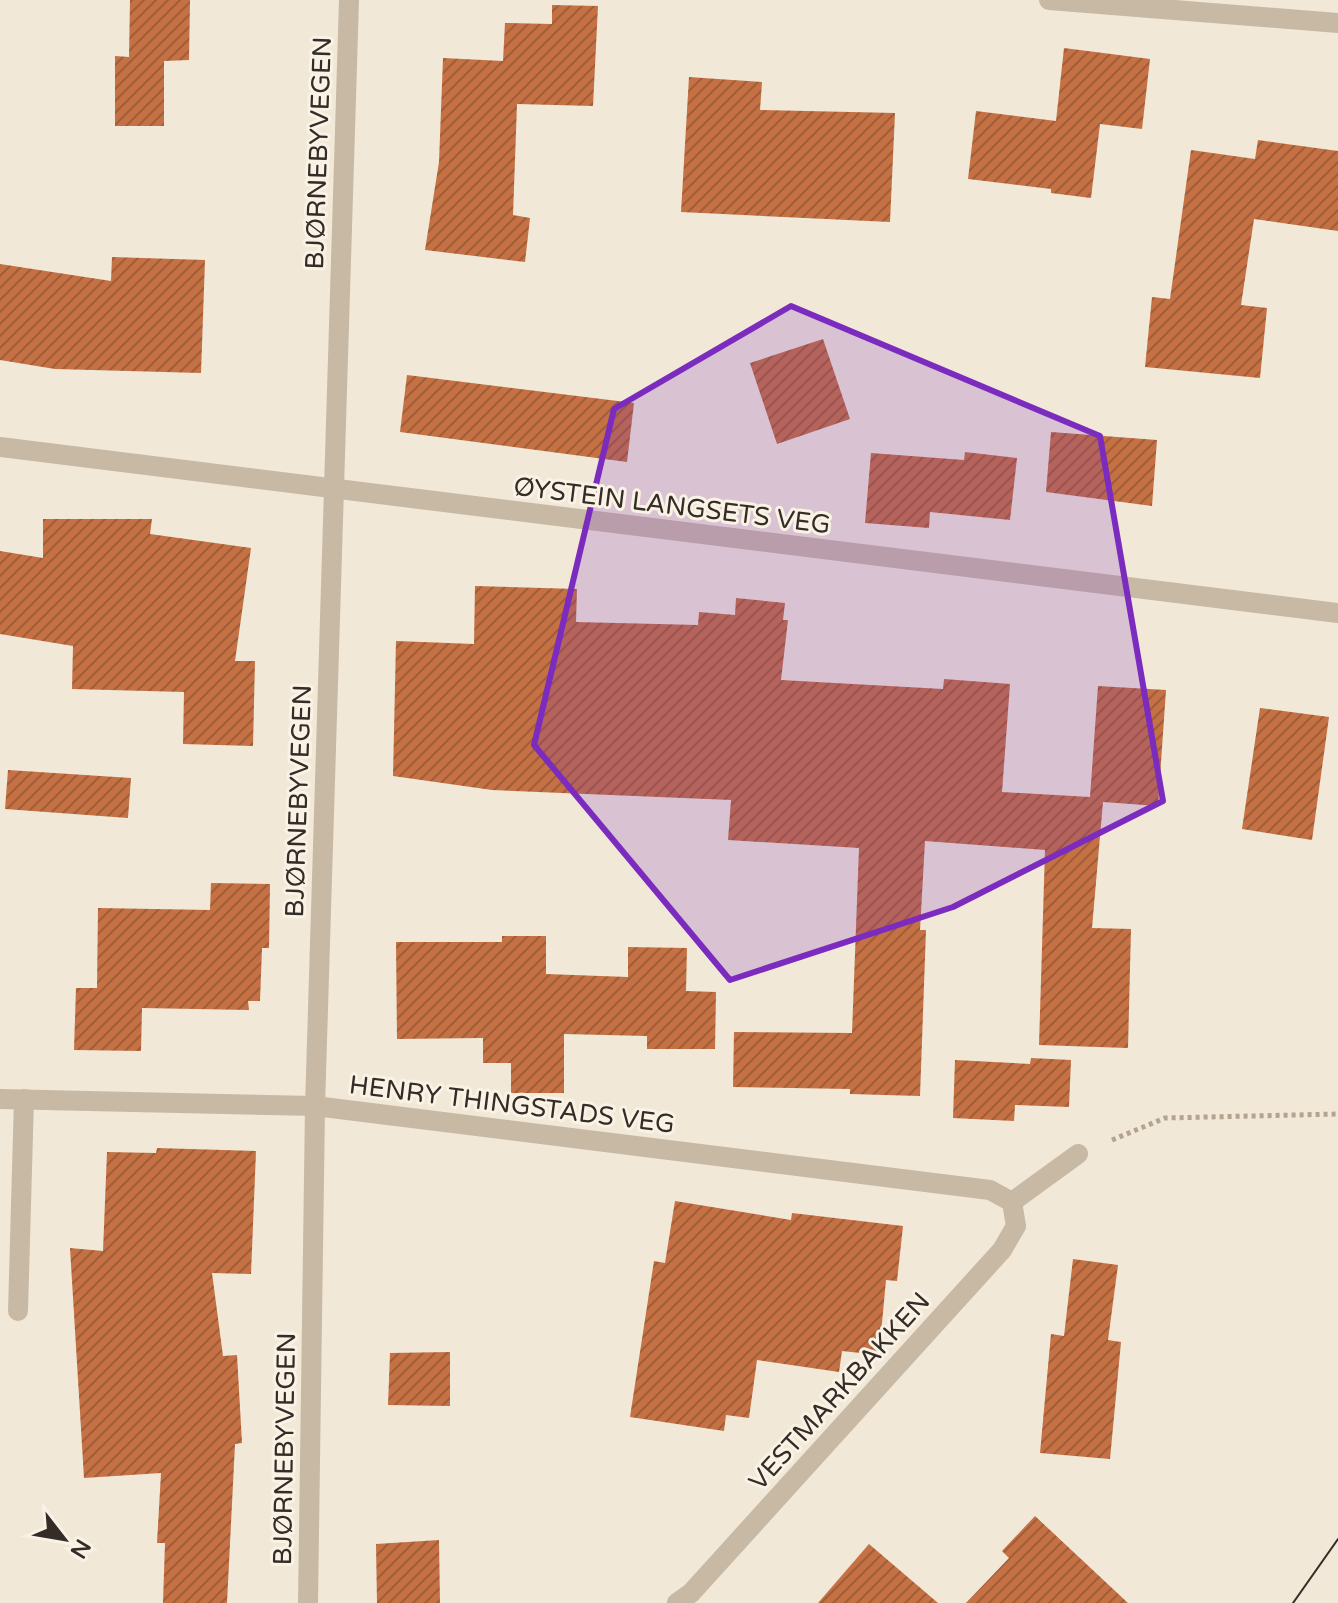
<svg xmlns="http://www.w3.org/2000/svg" width="1338" height="1603" viewBox="0 0 1338 1603" font-family="'Varela Round',sans-serif">
	<defs>
		<pattern id="building-hatch" width="6" height="6" patternUnits="userSpaceOnUse" patternTransform="scale(2)"><rect width="6" height="6" fill="#c57143"/><path d="M-1 1l2-2M0 6l6-6M5 7l2-2" fill="none" stroke="#a15d38"/></pattern>
	</defs>
	<rect width="100%" height="100%" fill="#f1e8d8"/>
	<g fill="url(#building-hatch)">
		<path d="M130,0h60l-1,60 -25,1v65h-49v-70l14,1z"/>
		<path d="M552,5l46,1 -5,100 -76,-2 -4,111 17,3 -5,44 -100,-12 14,-88 4,-104 60,3 2,-38 47,1z"/>
		<path d="M1064,48l86,11 -8,70 -42,-5 -9,74 -40,-5v-4l-83,-10 8,-68 80,10z"/>
		<path d="M689,77l73,5 -2,28 135,3 -5,109 -209,-10z"/>
		<path d="M1258,140l80,11v80l-84,-12 -13,86 26,3 -7,70 -115,-11 7,-70 18,2 21,-149 64,9z"/>
		<path d="M112,257l93,3 -4,113 -146,-4 -55,-9v-96l111,17z"/>
		<path d="M823,339l27,80 -73,25 -27,-81z"/>
		<path d="M407,375l227,28 -7,59 -227,-30z"/>
		<path d="M1051,432l106,8 -5,66 -106,-14z"/>
		<path d="M965,452l52,6 -7,62 -80,-8 -1,16 -64,-5 6,-70 93,7z"/>
		<path d="M43,519h109l-2,15 101,14 -16,113h20l-2,85 -70,-2 1,-52 -112,-3 1,-43 -73,-12v-83l43,7z"/>
		<path d="M475,586l102,3 -1,33 122,3 1,-13 36,3 1,-17 49,5 -2,17h5l-7,60 162,9 1,-10 66,5 -8,108 88,5 8,-111 68,4 -8,116 -55,-4 -11,126 39,1 -3,119 -89,-3 6,-195 -120,-9 -5,89h6l-6,166 -70,-2v-5l-117,-2 1,-55 118,1 7,-185 -131,-8 3,-40 -239,-10 -99,-14 3,-135 78,3z"/>
		<path d="M1260,708l69,9 -17,123 -70,-11z"/>
		<path d="M8,770l123,8 -3,40 -123,-9z"/>
		<path d="M211,883l59,1 -1,64h-7l-2,53h-12l1,9 -107,-2 -1,43 -67,-1 2,-62h21l1,-80 112,2z"/>
		<path d="M502,936h44v38l82,3v-30l59,1 -1,43 30,1 -1,57h-68v-13l-83,-2v59h-53v-30h-28v-25l-86,1 -1,-97h106z"/>
		<path d="M1031,1058l40,2 -2,47 -54,-2 -1,16 -61,-3 2,-58 75,4z"/>
		<path d="M157,1148l99,3 -5,123 -39,-1 11,83 14,-1 5,88 -7,1 -8,159h-64l2,-60h-8l4,-70 -77,5 -14,-230 33,3 4,-99 49,1z"/>
		<path d="M675,1201l116,19 1,-7 111,13 -6,55 -11,-1 -7,75 -37,-4 -3,21 -82,-12 -8,58 -23,-3 -2,16 -94,-14 24,-156 11,2z"/>
		<path d="M1073,1259l45,6 -10,75 13,2 -11,117 -70,-6 11,-119 13,2z"/>
		<path d="M450,1352v54l-62,-1 2,-52z"/>
		<path d="M1035,1516l93,87h-162l43,-45 -7,-7z"/>
		<path d="M439,1540l1,63h-63l-1,-59z"/>
		<path d="M869,1544l69,59h-120z"/>
	</g>
	<g fill="none" stroke-linecap="round" stroke-linejoin="round">
		<path stroke="#b4a38f" stroke-width="5" stroke-dasharray="4 4" stroke-linecap="butt" d="M1112,1140l53,-22 173,-4"/>
		<g stroke="#c8b9a5" stroke-width="20">
			<path d="M1049,0l289,23"/>
			<path d="M0,447l1338,166"/>
			<path d="M0,1099l315,7 675,84 22,12"/>
			<path d="M1012,1202l66,-48"/>
			<path d="M18,1311l6,-212"/>
			<path d="M308,1603l7,-497 34,-1106"/>
			<path d="M677,1603l14,-10 311,-343 14,-24 -4,-24"/>
		</g>
		<path stroke="#342c26" stroke-width="2" d="M1293,1603l45,-64"/>
	</g>
	<path fill="#7b2cbf" fill-opacity="0.2" stroke="#7b2cbf" stroke-width="6" stroke-linejoin="round" d="M791,306l309,130 63,365 -210,106 -223,73 -196,-235 80,-336z"/>
	<g text-anchor="middle" stroke-width="6" stroke-linejoin="round" paint-order="stroke">
		<g font-size="26" fill="#342c26" stroke="#f9f2e5">
			<text transform="translate(318 153) rotate(-88)" y="9">BJØRNEBYVEGEN</text>
			<text transform="translate(672 505) rotate(7)" y="9">ØYSTEIN LANGSETS VEG</text>
			<text transform="translate(298 801) rotate(-88)" y="9">BJØRNEBYVEGEN</text>
			<text transform="translate(512 1104) rotate(7)" y="9">HENRY THINGSTADS VEG</text>
			<text transform="translate(839 1391) rotate(-48)" y="9">VESTMARKBAKKEN</text>
			<text transform="translate(284 1449) rotate(-89)" y="9">BJØRNEBYVEGEN</text>
		</g>
	</g>
	<g transform="translate(64 1539) rotate(121)" stroke="#f9f2e5" stroke-width="6" paint-order="stroke">
	<path d="M0-6L14 30L0 20L-14 30Z" fill="#342c26"/>
	<text y="-12" font-size="22" font-weight="bold" text-anchor="middle" fill="#342c26">N</text>
	</g>
</svg>
